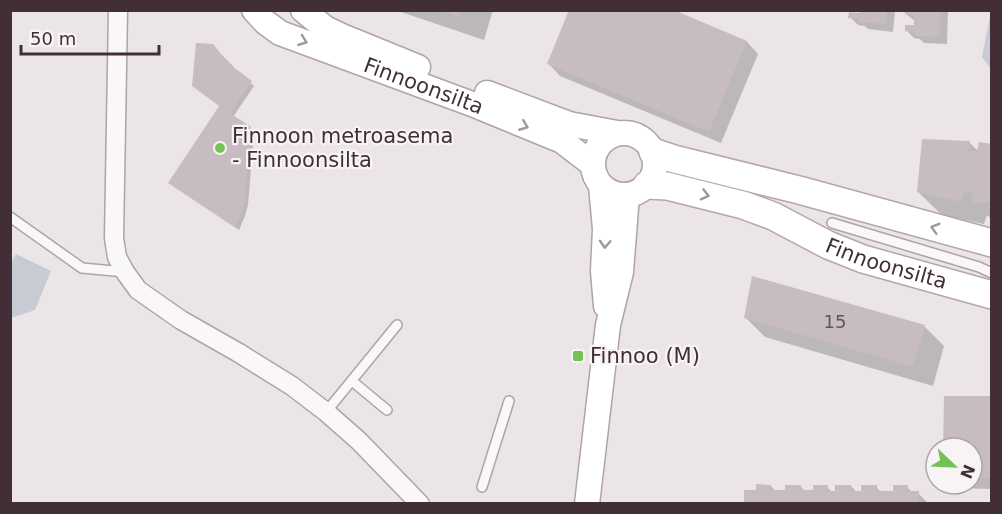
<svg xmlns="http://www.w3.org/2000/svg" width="1002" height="514" viewBox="0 0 1002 514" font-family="'DejaVu Sans',sans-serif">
	<rect width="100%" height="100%" fill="#ebe5e8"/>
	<g fill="#c7cbd4">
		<path d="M991,11v58l-9,-12z"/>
		<path d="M16,254l35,17 -16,39 -24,8v-55z"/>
	</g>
	<g fill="#0003">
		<path d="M395,10h98l-9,30z"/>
		<path d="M670,10l77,32 11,12 -37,89 -161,-67 -11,-12z"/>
		<path d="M810,10h22v2z"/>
		<path d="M860,10h35l-2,22 -25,-3 -3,-3 -7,-1 -8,-8 10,-2z"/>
		<path d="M906,10h42l-1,34 -23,-1 -4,-4 -6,-1 -8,-8 9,-3v-6l-9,-7z"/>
		<path d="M224,60l30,26 -21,31 21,15 -6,73 -3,11 -6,14 -66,-44 48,-80 -28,-20z"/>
		<path d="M969,142l10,10 13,-7v75l-5,-5 -3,9 -42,-9 -24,-23z"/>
		<path d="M746,318l178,8 20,20 -11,40 -168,-49z"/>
		<path d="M992,398v91l-36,-1 -5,-4h21v-36h-27z"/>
		<path d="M771,486l5,6h11l13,-6 6,6 21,-5 6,6 18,-7 6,7 19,-6 6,6h12l13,-6 6,6h5l11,11h-183l11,-12z"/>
	</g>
	<g fill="#c7bcc2">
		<path d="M442,10h19l-2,7z"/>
		<path d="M569,10h105l73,31 -38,91 -162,-68z"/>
		<path d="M859,10h28l-1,14 -27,-2v-3l-11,-1 1,-6 10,1z"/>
		<path d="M905,10h36l-2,27 -24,-1v-4l-10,-1v-6h9v-10l-9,-1z"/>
		<path d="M196,43l17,1 8,10 15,15 16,12 -22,32 21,14 -6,74 -3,11 -7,15 -67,-44 51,-77 -27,-20z"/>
		<path d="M922,139l48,2 -1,10h8l2,-9 13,2v59l-20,-1v-9h-8l-3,9 -44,-10z"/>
		<path d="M752,276l173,49 -12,42 -169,-49z"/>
		<path d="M944,396h48l-2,82h-18v-30h-29z"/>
		<path d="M756,484l15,1v5h14v-5h16v5h12v-5h15v6h7v-6h16v6h10v-6h16v6h16v-6h15v6h11v13h-175v-14h12z"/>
	</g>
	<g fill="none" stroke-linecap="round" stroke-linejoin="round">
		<g stroke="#aea3a8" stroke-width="12">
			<g id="service">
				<path d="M10,217l72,51 43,4"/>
				<path d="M832,223l147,44 13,6"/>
				<path d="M352,381l35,29"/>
				<path d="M326,412l71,-87"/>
				<path d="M482,487l27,-86"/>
			</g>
		</g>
		<g stroke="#aea3a8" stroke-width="21">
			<path id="minor" d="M118,10l-4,228 3,19 8,15 13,18 43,30 58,33 53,33 34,26 33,29 61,63"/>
		</g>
		<g stroke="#aea3a8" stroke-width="27">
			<g id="secondary">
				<path id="s1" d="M254,10l11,12 15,11 192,71 90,37 30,23"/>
				<path d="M303,10l22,18 17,8 76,31"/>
				<path d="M487,93l82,31 48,9"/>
				<circle cx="624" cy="164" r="31"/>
				<path d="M601,186l4,43 -2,42 3,35"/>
				<path d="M587,504l21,-179 13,-53 6,-77"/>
			</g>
		</g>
		<g stroke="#b5a5ad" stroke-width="30">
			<g id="primary">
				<path d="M653,152l21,7 125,31 193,53"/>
				<path id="s2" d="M647,185l20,1 76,19 30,11 55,29 35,14 129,36"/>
			</g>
		</g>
		<use href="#service" stroke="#faf7f8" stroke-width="9"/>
		<use href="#minor" stroke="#faf7f8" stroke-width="18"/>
		<use href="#secondary" stroke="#fff" stroke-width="24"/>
		<use href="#primary" stroke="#fff" stroke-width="27"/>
	</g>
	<defs><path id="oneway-chevron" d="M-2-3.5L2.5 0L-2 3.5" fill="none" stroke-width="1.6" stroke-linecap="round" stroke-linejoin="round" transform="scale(1.5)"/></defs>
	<g stroke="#a0969b">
		<use href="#oneway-chevron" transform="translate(303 41) rotate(20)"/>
		<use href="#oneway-chevron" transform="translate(524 126) rotate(22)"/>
		<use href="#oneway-chevron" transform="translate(705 195) rotate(14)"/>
		<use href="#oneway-chevron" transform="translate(935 228) rotate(-164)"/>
		<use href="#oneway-chevron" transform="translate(605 244) rotate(93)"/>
	</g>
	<g fill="#73c258" stroke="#f8f4f6" stroke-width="2">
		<circle cx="220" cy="148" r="6"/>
		<rect x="572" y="350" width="12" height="12" rx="3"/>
	</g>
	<g text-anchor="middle" stroke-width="4.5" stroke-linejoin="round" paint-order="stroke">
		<g font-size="18" fill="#63525a">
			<text x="835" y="328">15</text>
		</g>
		<g font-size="21" fill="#422e37" stroke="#f8f4f6">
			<text dy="7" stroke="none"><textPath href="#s1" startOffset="188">Finnoonsilta</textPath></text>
			<text dy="7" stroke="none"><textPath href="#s2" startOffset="254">Finnoonsilta</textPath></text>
		</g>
		<g font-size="21" fill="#422e37" stroke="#f8f4f6" text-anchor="start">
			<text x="232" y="143">Finnoon metroasema<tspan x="232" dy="24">- Finnoonsilta</tspan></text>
			<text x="590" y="363">Finnoo (M)</text>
		</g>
	</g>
	<rect width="1002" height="514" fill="none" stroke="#422e37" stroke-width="24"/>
	<g transform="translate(954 466) rotate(113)"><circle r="28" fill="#f8f4f6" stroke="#afa5aa" stroke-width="1.5"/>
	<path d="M0-4.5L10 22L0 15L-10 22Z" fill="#73c258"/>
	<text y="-9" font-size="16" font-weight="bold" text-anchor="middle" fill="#422e37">N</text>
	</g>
	<path d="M21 45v9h138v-9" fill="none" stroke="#422e37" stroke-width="3"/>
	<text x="30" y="45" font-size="18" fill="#422e37" stroke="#f8f4f6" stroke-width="4.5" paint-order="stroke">50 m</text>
</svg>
